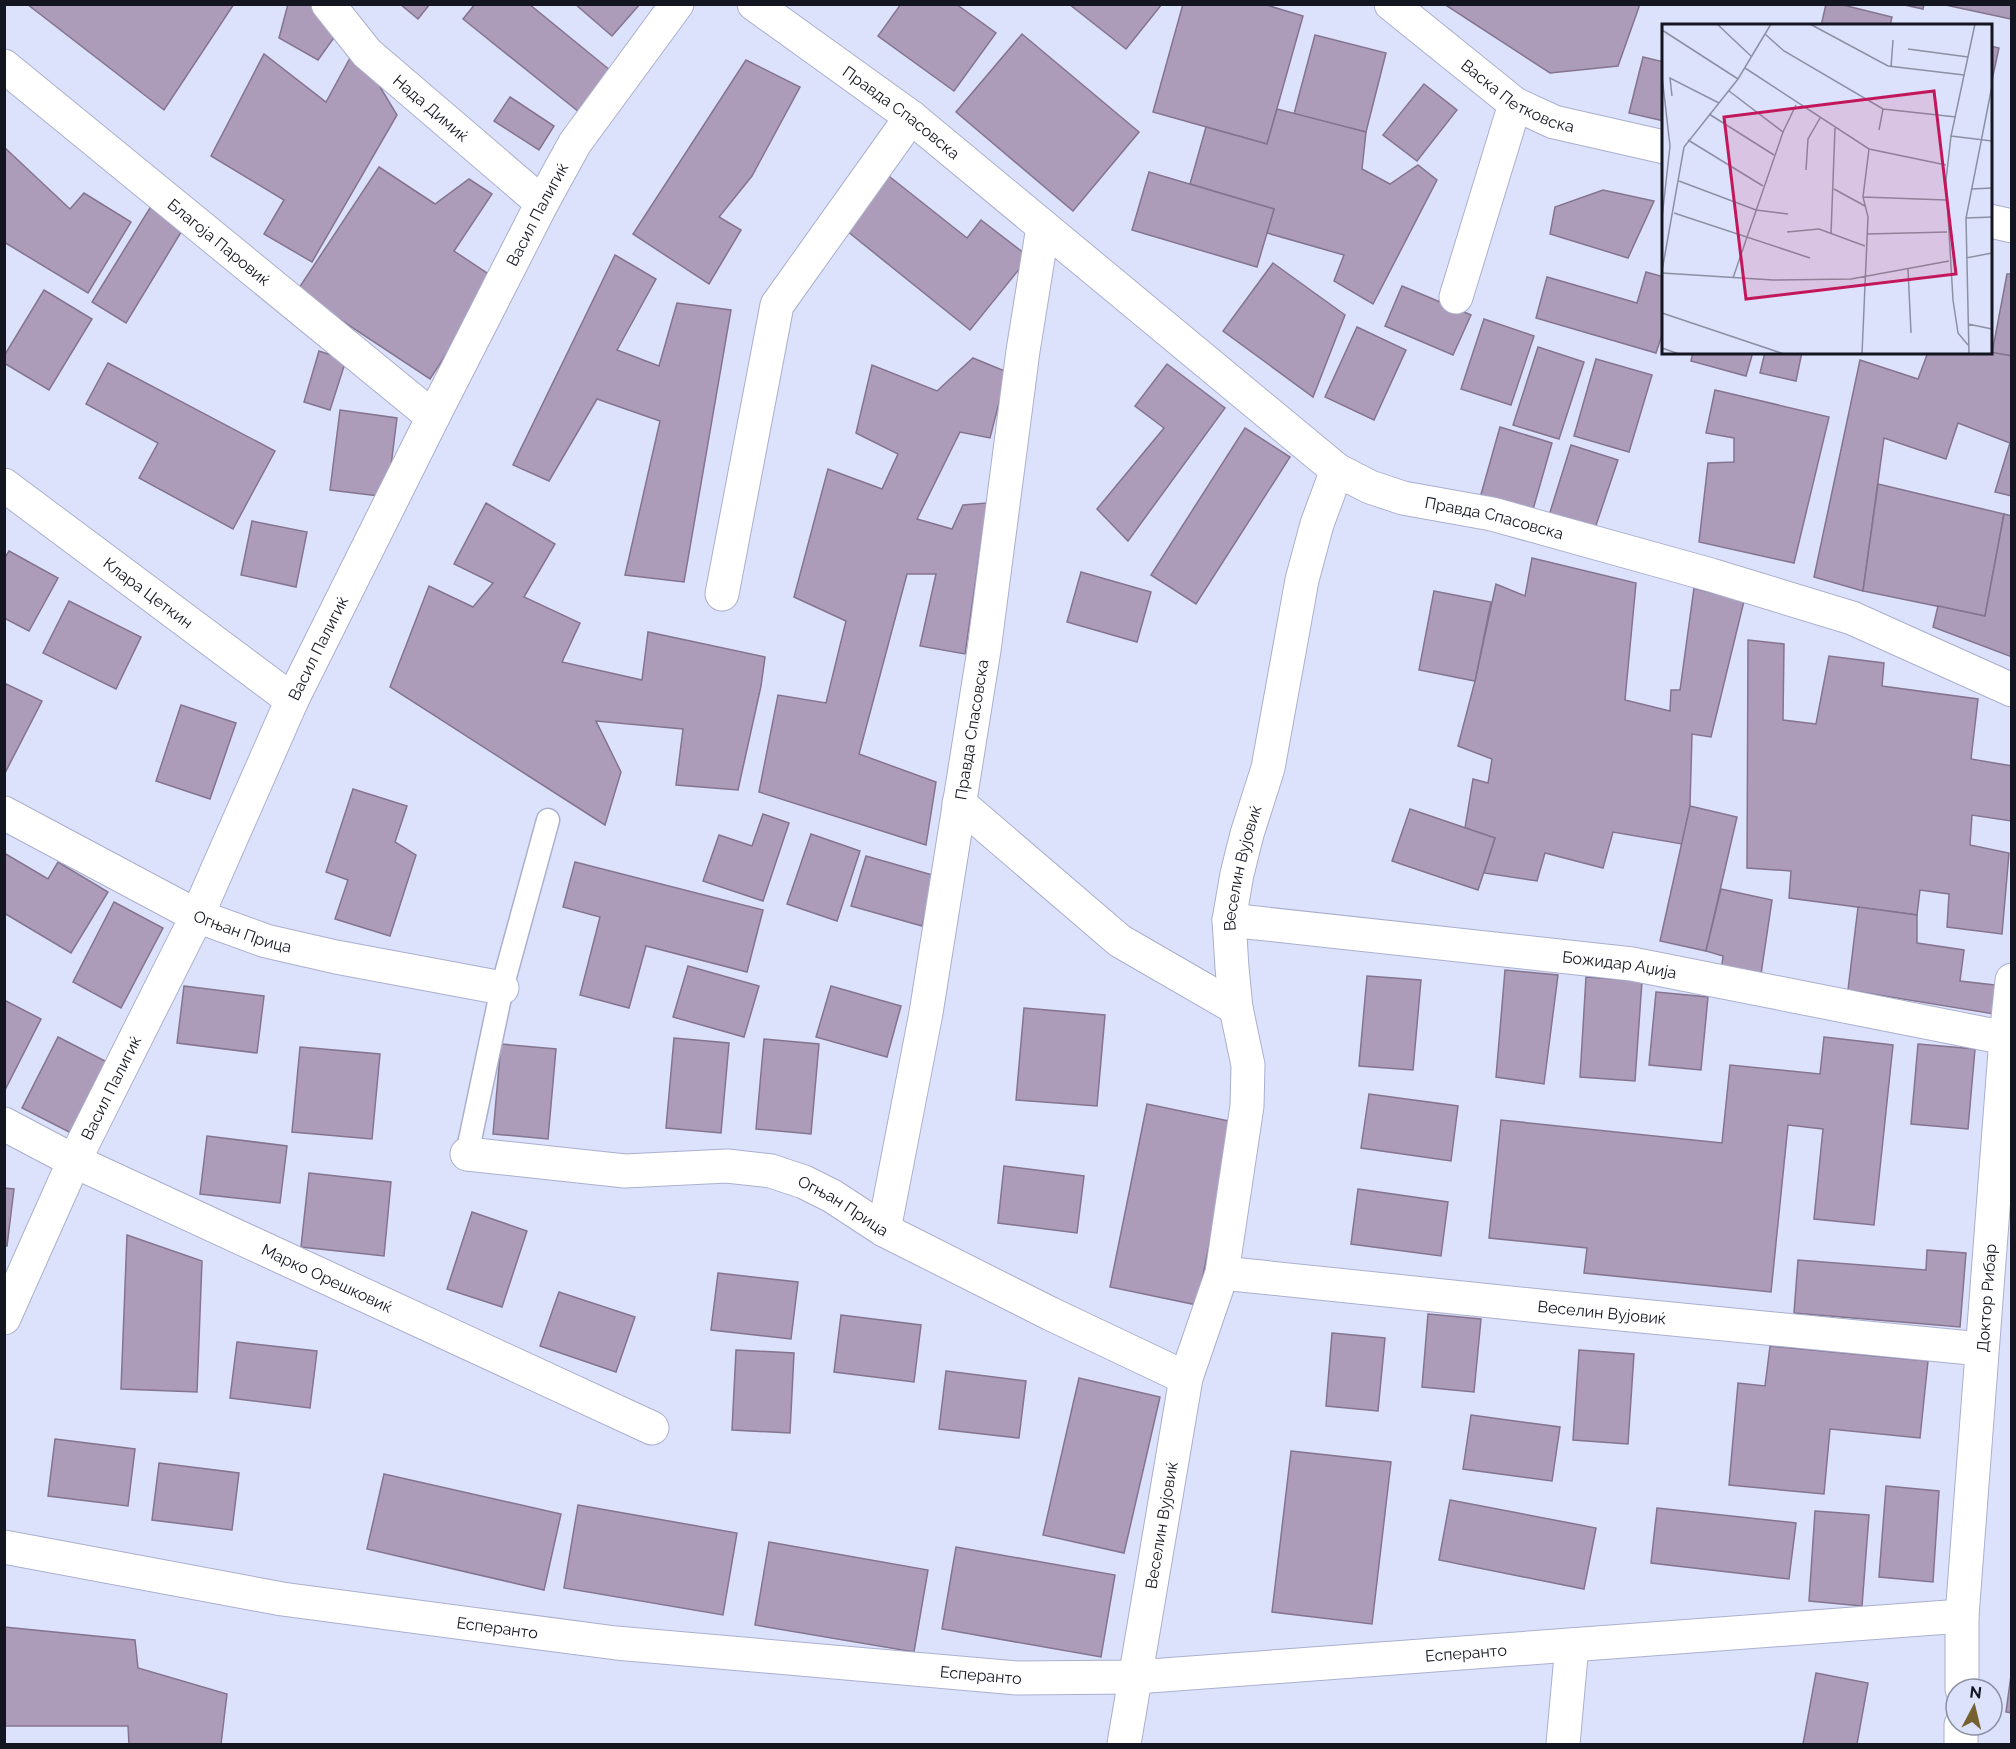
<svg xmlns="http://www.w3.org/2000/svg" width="2016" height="1749" viewBox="0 0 2016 1749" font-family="Raleway,sans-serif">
	<rect width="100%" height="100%" fill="#dde2fc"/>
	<g fill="#ad9cb9" stroke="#84748f" stroke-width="1.5">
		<path d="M27,4h207l-70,106z"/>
		<path d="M288,4h31l19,28 -20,28 -39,-22z"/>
		<path d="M400,4h30l-12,15z"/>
		<path d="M475,4h54l87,71 -32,41 -121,-97z"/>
		<path d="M575,4h65l-28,32z"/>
		<path d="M901,4h55l40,29 -42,58 -76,-55z"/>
		<path d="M1069,4h93l-36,45z"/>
		<path d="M1183,4h80l40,12 -36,128 -114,-32z"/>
		<path d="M1444,4h196l-22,62 -68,7z"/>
		<path d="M1826,4h13l53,13 -2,9h-69z"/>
		<path d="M1900,4h24l-1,5z"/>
		<path d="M2012,4l-1,15 -66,-14v-1z"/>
		<path d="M1022,34l117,98 -66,79 -117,-99z"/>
		<path d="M1315,35l71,18 -20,79 -72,-18z"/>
		<path d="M1990,46l9,2 -9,41z"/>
		<path d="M356,47l41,68 -85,147 -48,-28 20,-34 -73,-44 53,-102 62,48z"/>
		<path d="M1643,57l21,5v59l-35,-8z"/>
		<path d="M746,60l54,27 -48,89 -33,41 22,13 -32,54 -76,-50z"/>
		<path d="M1424,84l33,26 -40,51 -34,-26z"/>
		<path d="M510,97l44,29 -15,24 -45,-29z"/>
		<path d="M1277,109l89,23 -4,37 28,15 28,-19 19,15 -64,124 -39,-23 10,-26 -77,-22 7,-24 -84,-25 16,-57 61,17z"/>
		<path d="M4,147l66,62 14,-16 47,29 -43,71 -84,-51z"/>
		<path d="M379,167l56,37 34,-25 23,15 -38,57 42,28 -66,100 -133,-88z"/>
		<path d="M1149,172l125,37 -17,58 -125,-37z"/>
		<path d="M885,173l82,65 14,-18 48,37 -59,73 -128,-103z"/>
		<path d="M1603,190l51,11 -26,57 -78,-24 5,-27z"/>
		<path d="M153,203l33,21 -60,99 -34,-21z"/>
		<path d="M615,255l41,24 -39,71 42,16 18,-63 54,7 -47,272 -59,-7 35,-154 -63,-22 -48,82 -36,-16z"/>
		<path d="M1273,263l72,52 -32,82 -90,-66z"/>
		<path d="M1646,272l18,5v52l-8,24 -120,-35 11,-41 90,26z"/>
		<path d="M2007,274h5v82l-20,-3z"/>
		<path d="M1402,286l69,29 -18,40 -68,-29z"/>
		<path d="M44,290l48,29 -43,71 -45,-27v-7z"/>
		<path d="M1484,319l50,17 -23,69 -50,-16z"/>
		<path d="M1357,327l49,23 -32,70 -49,-23z"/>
		<path d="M1538,347l46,15 -25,77 -46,-14z"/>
		<path d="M319,351l27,9 -16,50 -26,-8z"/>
		<path d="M1693,352h60l-7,24 -55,-15z"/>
		<path d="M1765,352h37l-6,29 -36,-8z"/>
		<path d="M1928,352h62l22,4v140l-17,-4 15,-49 -52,-20 -12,36 -62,-21 -21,153 -49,-14 46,-217 58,19z"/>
		<path d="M973,358l34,14 -17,66 -30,-6 -43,87 35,10 11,-24 24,-2 -22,151 -45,-8 16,-72h-29l-48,180 77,28 -10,63 -167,-53 19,-97 48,8 20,-82 -52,-24 34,-128 54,20 16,-35 -42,-21 16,-68 65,26z"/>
		<path d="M1596,359l56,16 -23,77 -55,-16z"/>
		<path d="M108,363l167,88 -42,78 -94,-51 19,-35 -72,-39z"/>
		<path d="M1167,364l58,44 -97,133 -31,-32 67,-81 -29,-22z"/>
		<path d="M1715,390l114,27 -35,146 -95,-21 9,-79 26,-1v-24l-28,-5z"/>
		<path d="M340,410l57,8 -10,79 -57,-7z"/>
		<path d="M1500,427l52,16 -22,77 -52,-15z"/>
		<path d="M1245,428l45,29 -94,147 -45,-29z"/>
		<path d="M1571,445l47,15 -26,77 -45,-15z"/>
		<path d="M1878,484l126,30 -19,102 -122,-25z"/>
		<path d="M486,503l69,41 -31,53 56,26 -18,39 80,18 6,-48 117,25 -4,29 -23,104 -62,-5 7,-56 -87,-8 25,51 -16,53 -215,-138 39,-101 44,21 20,-24 -39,-19z"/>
		<path d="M2004,514l8,2v141l-79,-30 5,-21 47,10z"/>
		<path d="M252,521l55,11 -11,55 -55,-12z"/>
		<path d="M9,551l49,27 -29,53 -25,-13v-59z"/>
		<path d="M1532,558l104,25 -11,117 45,11 1,-21h9l14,-102 50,13 -33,136 -19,-3 -2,72 -8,38 -69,-12 -10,36 -58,-15 -8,28 -53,-8 11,-35 -30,-10 8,-49 15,4 4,-24 -34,-13 17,-65 21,-97 29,12z"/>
		<path d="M1081,572l70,20 -14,50 -70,-20z"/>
		<path d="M1434,591l57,11 -16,79 -56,-11z"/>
		<path d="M69,601l72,36 -25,52 -73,-36z"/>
		<path d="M1748,640l36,4 -1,76 33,4 13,-68 55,7 -2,23 96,13 -7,60 41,7 -1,55 -39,-6 -2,30 39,8 -7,81 -55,-7 2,-33 -29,-4 -3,25 -128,-17 2,-27 -44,-3z"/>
		<path d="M4,683l38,18 -37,72 -1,-1z"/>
		<path d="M181,705l55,18 -26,76 -54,-18z"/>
		<path d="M353,789l54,17 -12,36 21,13 -26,81 -55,-17 13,-39 -22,-8z"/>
		<path d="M1690,806l47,11 -31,134 -46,-10z"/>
		<path d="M1410,809l85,29 -17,52 -86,-29z"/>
		<path d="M763,814l26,9 -26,78 -60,-20 16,-46 33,11z"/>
		<path d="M811,834l49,17 -23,70 -50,-17z"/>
		<path d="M4,853l44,26 10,-17 50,30 -37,61 -67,-40z"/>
		<path d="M866,856l70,20 -14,50 -71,-20z"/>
		<path d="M575,862l188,48 -16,62 -101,-26 -17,62 -49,-13 20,-78 -37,-10z"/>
		<path d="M1721,889l51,11 -11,74 -40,-2 2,-16 -17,-5z"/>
		<path d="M114,902l49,26 -42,80 -48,-26z"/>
		<path d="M1858,907l59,8v28l47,7 -4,31 43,5 -3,29 -152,-25z"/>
		<path d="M688,966l71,20 -15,51 -71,-20z"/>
		<path d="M1505,970l53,5 -14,109 -48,-7z"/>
		<path d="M1367,976l54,4 -8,90 -54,-4z"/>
		<path d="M1586,977l56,4 -7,100 -55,-4z"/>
		<path d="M184,986l80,10 -7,57 -80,-10z"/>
		<path d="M831,986l70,20 -14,51 -71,-20z"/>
		<path d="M1656,992l52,5 -7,73 -52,-5z"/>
		<path d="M4,1000l37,19 -36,71h-1z"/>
		<path d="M1024,1008l81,7 -8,91 -81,-6z"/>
		<path d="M58,1037l51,26 -36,71 -51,-26z"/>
		<path d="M1824,1037l69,8 -19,180 -60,-6 9,-90 -35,-4 -17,167 -187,-19 3,-25 -98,-10 12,-118 221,23 8,-78 90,9z"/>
		<path d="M674,1038l55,5 -8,90 -55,-5z"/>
		<path d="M764,1039l55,5 -8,90 -55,-5z"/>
		<path d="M501,1044l55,5 -8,90 -55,-5z"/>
		<path d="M1918,1044l57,5 -7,80 -57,-5z"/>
		<path d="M300,1047l80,7 -8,85 -80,-7z"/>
		<path d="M1369,1094l89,12 -7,55 -90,-13z"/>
		<path d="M1147,1104l87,18 -37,183 -87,-18z"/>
		<path d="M207,1136l80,10 -7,57 -80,-9z"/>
		<path d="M1004,1166l80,10 -7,57 -79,-10z"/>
		<path d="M309,1173l82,9 -7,74 -83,-9z"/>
		<path d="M4,1188l10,1 -7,57h-3z"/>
		<path d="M1358,1189l90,13 -7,54 -90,-12z"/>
		<path d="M472,1212l55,19 -25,76 -55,-18z"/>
		<path d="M127,1235l75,26 -5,131 -76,-3z"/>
		<path d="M1927,1250l39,3 -6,74 -166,-14 4,-53 128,10z"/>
		<path d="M718,1273l80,9 -7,57 -80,-9z"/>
		<path d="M559,1292l76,25 -19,55 -76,-26z"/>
		<path d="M1428,1314l53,5 -7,73 -52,-5z"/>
		<path d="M841,1315l80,10 -7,57 -80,-10z"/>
		<path d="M1332,1333l53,5 -7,73 -52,-5z"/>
		<path d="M237,1342l80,9 -7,57 -80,-10z"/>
		<path d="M1770,1346l158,15 -8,77 -90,-9 -6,65 -95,-9 9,-102 27,3z"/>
		<path d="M736,1350l58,3 -4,80 -58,-3z"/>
		<path d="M1579,1350l55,4 -6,90 -55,-4z"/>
		<path d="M946,1371l80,10 -7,57 -80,-9z"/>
		<path d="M1079,1378l81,19 -36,156 -81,-18z"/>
		<path d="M1471,1415l89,12 -8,54 -89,-12z"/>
		<path d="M55,1439l80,10 -7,57 -80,-10z"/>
		<path d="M1291,1451l100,11 -19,162 -100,-12z"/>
		<path d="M159,1463l80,10 -7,57 -80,-10z"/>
		<path d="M384,1474l177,40 -17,76 -177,-41z"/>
		<path d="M1886,1486l53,5 -6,91 -54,-5z"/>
		<path d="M1450,1500l146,28 -12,61 -145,-29z"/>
		<path d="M578,1505l159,28 -14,82 -159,-27z"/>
		<path d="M1657,1508l139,15 -7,56 -138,-16z"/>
		<path d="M1815,1511l54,4 -7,91 -53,-5z"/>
		<path d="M769,1542l159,28 -14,82 -159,-27z"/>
		<path d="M956,1547l159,28 -14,82 -159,-28z"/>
		<path d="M4,1627l131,13 3,28 89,26 -6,50h-92l-1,-18h-124z"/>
		<path d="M2012,1668v45l-6,-1z"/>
		<path d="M1816,1673l52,10 -11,61h-54z"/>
	</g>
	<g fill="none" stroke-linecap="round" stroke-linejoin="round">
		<g stroke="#aaafce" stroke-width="25">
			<path id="lane" d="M467,1154l35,-166 46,-168"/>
		</g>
		<g stroke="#aaafce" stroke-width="35">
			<g id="street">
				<path id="s1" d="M328,4l39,49 175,150"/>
				<path id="s2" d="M754,4l157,113 426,353 33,17 33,11 89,16 219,61 141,43 160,72"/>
				<path id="s3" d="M1391,4l124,100 39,18 110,25"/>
				<path id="s4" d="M4,66l429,351"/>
				<path d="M1990,221l22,5"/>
				<path d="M1456,297l59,-193"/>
				<path id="s5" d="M4,485l288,215"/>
				<path d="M722,594l55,-289 134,-188"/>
				<path d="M959,803l161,138 116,67"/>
				<path id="s6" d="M4,813l193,103 69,25 70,16 166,31"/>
				<path id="s7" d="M1229,920l403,44 374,74"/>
				<path id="s8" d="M4,1124l70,37 578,267"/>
				<path id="s9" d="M467,1154l158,17 102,-5 44,5 33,11 28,14 52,34 167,84 135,64"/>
				<path id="s10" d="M884,1230l42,-217 58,-363 39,-299 20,-124"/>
				<path id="s11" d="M1222,1273l337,35 422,41"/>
				<path id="s12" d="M4,1318l70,-157 123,-245 95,-216 141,-283 109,-214 33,-60 102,-139"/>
				<path id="s13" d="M4,1547l278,52 334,44 401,35 119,-1 826,-61"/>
				<path id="s14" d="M1962,1689v-73l44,-578 6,-58"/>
				<path id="s15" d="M1124,1744l62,-366 36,-105 25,-167 1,-41 -12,-57 -4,-40 -3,-48 8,-46 10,-40 21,-66 34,-188 15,-56 20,-54"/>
				<path d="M1563,1744l9,-99"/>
				<path d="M1961,1744v-19"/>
			</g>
		</g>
		<use href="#lane" stroke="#fff" stroke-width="22"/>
		<use href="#street" stroke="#fff" stroke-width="33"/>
	</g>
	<g text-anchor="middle" stroke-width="4.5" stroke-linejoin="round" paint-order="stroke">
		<g font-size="16" fill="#131520" stroke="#dde2fc">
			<text dy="6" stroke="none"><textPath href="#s3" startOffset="158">Васка Петковска</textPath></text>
			<text dy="6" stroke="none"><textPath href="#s1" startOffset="147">Нада Димиќ</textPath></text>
			<text dy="6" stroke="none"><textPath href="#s2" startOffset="183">Правда Спасовска</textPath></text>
			<text dy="6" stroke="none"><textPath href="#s12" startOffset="1226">Васил Палигиќ</textPath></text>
			<text dy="6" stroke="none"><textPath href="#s4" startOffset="278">Благоја Паровиќ</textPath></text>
			<text dy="6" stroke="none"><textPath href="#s2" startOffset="912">Правда Спасовска</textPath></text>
			<text dy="6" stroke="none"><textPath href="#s5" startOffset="180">Клара Цеткин</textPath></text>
			<text dy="6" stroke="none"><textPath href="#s12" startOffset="740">Васил Палигиќ</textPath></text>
			<text dy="6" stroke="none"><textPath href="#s10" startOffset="508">Правда Спасовска</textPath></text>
			<text dy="6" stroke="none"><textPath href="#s15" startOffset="892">Веселин Вујовиќ</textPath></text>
			<text dy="6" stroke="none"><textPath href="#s6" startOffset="267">Огњан Прица</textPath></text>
			<text dy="6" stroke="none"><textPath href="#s7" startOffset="393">Божидар Аџија</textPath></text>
			<text dy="6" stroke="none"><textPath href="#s12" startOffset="254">Васил Палигиќ</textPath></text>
			<text dy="6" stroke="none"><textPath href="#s9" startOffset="386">Огњан Прица</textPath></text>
			<text dy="6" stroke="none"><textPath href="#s8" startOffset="358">Марко Орешковиќ</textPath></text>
			<text dy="6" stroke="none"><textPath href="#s14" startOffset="392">Доктор Рибар</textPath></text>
			<text dy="6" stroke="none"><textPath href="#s11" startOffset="382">Веселин Вујовиќ</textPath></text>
			<text dy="6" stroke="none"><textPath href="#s15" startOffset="222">Веселин Вујовиќ</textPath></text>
			<text dy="6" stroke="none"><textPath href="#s13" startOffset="500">Есперанто</textPath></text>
			<text dy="6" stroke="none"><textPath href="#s13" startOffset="1472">Есперанто</textPath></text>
			<text dy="6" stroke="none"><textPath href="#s13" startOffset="986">Есперанто</textPath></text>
		</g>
	</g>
	<g transform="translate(1662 24)">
		<rect width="330" height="330" fill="#dde2fc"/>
		<path fill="none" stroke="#8c90a4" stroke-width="1.5" d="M55,0l35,33M148,0l78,42 76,9M0,6l76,49M103,10l19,17 99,58 73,8M246,25l60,8M229,43l2,-27M83,44l124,81 77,16M0,52l8,70 -8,72M67,67l54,41M10,72l-2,-18 49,25M47,90l65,41M217,106l4,-21M289,112l41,5M26,116l75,46M144,146l2,-31 12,-21M17,157l77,29 32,4M172,165l31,17M309,165l21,-1M201,173l83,3M12,189l136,45M304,194l26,-1M125,208l32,-3 46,17M169,210l4,-106M205,210l80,-2M304,234l26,-5M246,245l3,64M0,247l22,-124 54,-68 33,-55M0,249l111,7 78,-1 98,-18M71,254l50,-146 13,-27M0,289l122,41M306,300l24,5M306,321l-10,-12 -5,-33 -7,-120 5,-44 24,-112M0,324l17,6M200,330l6,-137 -5,-20 6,-48M307,330l-3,-136 26,-132"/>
		<path fill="#c2185b" fill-opacity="0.15" stroke="#c2185b" stroke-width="3" d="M272,67l22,183 -210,25 -22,-182z"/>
		<rect width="330" height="330" fill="none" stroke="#131520" stroke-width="3"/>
	</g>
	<rect width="2016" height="1749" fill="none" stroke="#131520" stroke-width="12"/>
	<g transform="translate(1974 1707) rotate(7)"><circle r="28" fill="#dde2fc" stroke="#8c90a4" stroke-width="1.5"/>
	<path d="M0-4.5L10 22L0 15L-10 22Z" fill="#756130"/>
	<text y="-9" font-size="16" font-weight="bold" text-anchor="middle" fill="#131520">N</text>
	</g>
</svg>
